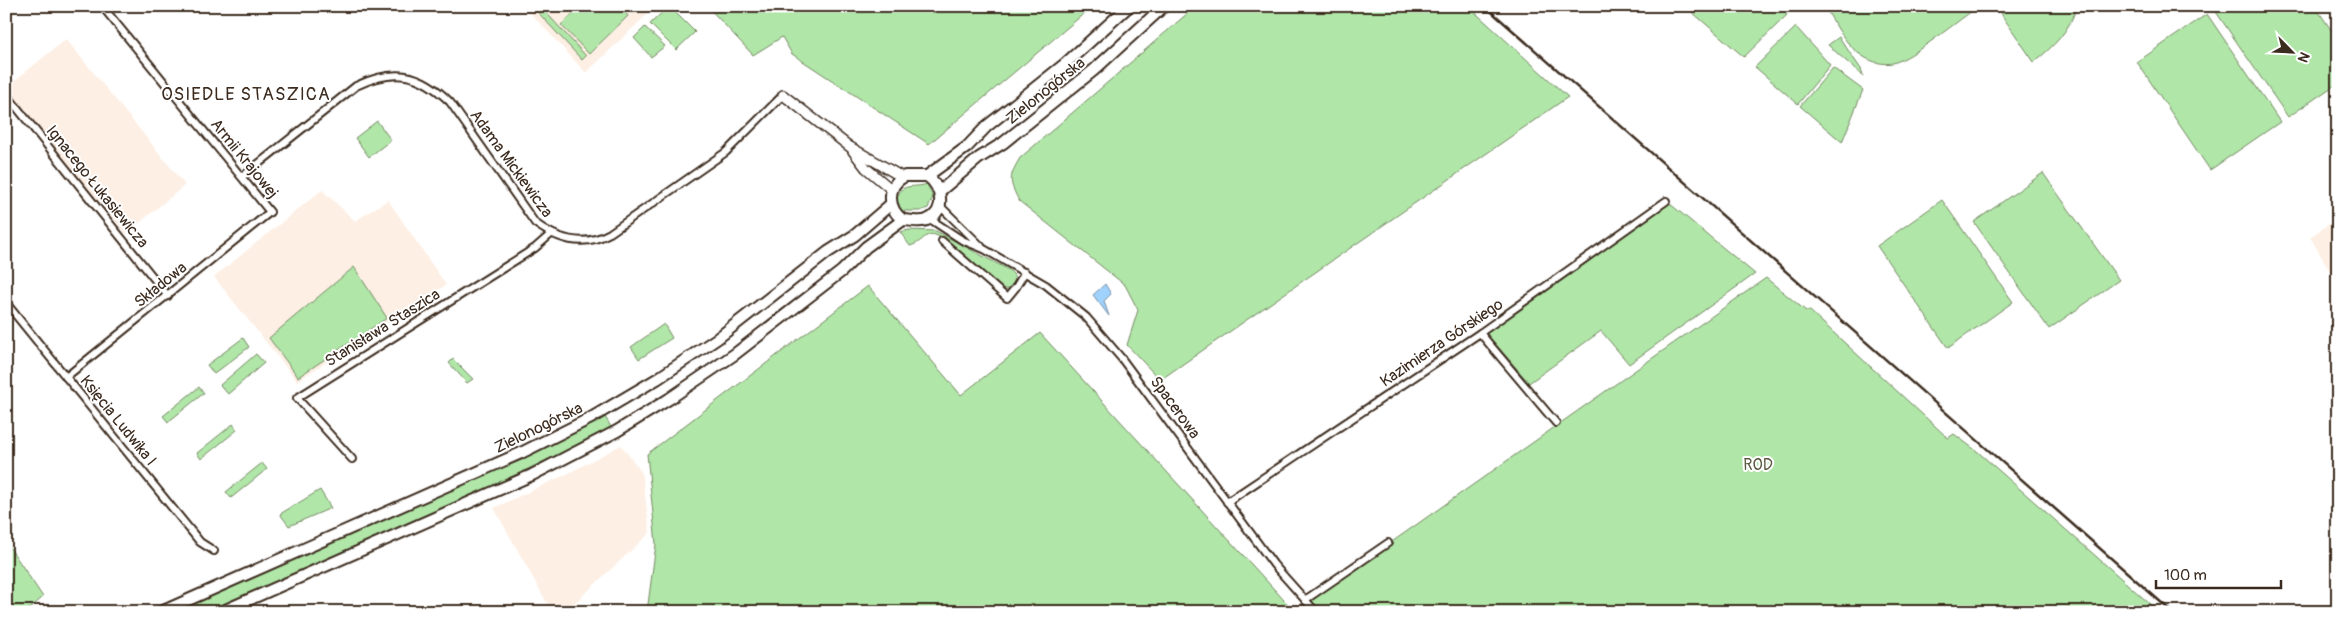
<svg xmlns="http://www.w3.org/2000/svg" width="2344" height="618" viewBox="0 0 2344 618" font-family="Pangolin,sans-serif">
	<rect width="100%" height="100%" fill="#fff"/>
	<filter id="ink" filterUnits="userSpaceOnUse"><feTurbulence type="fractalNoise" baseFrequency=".02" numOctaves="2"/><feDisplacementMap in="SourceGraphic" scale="10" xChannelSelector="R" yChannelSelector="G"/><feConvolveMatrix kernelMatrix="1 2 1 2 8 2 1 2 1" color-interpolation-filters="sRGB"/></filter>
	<g filter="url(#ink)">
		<g fill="#fdefe4">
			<path d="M524,6h132l-70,67z"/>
			<path d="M66,39l119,146 -59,49 -120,-146z"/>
			<path d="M322,190l33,31 33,-21 58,85 -149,96 -83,-104z"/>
			<path d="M2338,218v67l-28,-48z"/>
			<path d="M621,445l21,28 8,60 -85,79h-13l-58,-104 75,-35z"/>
		</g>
		<g fill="#b0e6a8" stroke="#768863">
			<path d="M532,6h8l46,50 -4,4z"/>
			<path d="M581,6h38l9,10 -39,38 -28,-29z"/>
			<path d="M669,6l26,26 -19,18 -26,-26z"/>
			<path d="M707,6h386l-164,138 -137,-90 -10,-17 -29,18z"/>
			<path d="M1196,6h272l100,91 -408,283 -33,-35 11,-35 -13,-25 -106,-84c-10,-20 -11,-23 1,-43z"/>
			<path d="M1685,6h96l6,9 -43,42z"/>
			<path d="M1824,6h155c-19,13 -66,52 -86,57 -10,2 -21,-1 -29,-6 -18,-10 -29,-34 -40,-51z"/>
			<path d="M2077,6c-8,26 -23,40 -43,56l-31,-45 -4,-10z"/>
			<path d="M2218,6h97l23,34v43l-50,34 -74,-108z"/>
			<path d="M2207,14l73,108 -70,48 -73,-108z"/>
			<path d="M645,27l20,19 -14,11 -17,-19z"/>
			<path d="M1796,27l34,38 -32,39 -43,-37z"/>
			<path d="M1839,37l22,32 2,7 -35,-31z"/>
			<path d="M1833,68l30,22 -21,52 -42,-36z"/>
			<path d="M377,121l14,19 -22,17 -14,-19z"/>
			<path d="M2043,173l76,107 -70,49 -75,-107z"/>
			<path d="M927,184l6,13 -5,11 -8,3h-19l-4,-10c2,-20 17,-12 30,-17z"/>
			<path d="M1942,200l71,102 -65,46 -71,-102z"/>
			<path d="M1669,203l86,71 -126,90 -28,-33 -72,52 -43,-50z"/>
			<path d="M909,230l27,1 73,39 5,5 1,7 -6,7h-6l-58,-51 -2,1c-18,-12 -17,3 -33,7l-10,-14z"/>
			<path d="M354,267l33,51 -89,59 -29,-39z"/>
			<path d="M1766,278l40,33h4l138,127 6,-4 24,18 181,160h-1512l9,-68 -9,-90 221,-168 93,109 79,-62 254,278z"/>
			<path d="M664,324l8,14 -33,21 -8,-12z"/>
			<path d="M243,338l6,9 -35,27 -7,-9z"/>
			<path d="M256,354l8,9 -36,31 -8,-9z"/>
			<path d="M453,359l20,20 -6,4 -18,-20z"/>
			<path d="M199,387l5,6 -36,29 -5,-6z"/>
			<path d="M604,415l7,12 -43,23 -57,27 -305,135h-39z"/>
			<path d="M233,424l4,6 -36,29 -4,-6z"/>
			<path d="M262,463l5,6 -36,29 -5,-6z"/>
			<path d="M320,490l11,18 -42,18 -9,-12z"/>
			<path d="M6,542l37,55 -17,15h-20z"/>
		</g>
		<path fill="#a0d2fd" stroke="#788fa4" d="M1105,284l6,10 -7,7 5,15 -16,-21z"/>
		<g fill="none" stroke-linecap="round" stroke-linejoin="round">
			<g stroke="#3b2a1e" stroke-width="10">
				<g id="street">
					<path d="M6,94l162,202"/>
					<path d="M243,176l113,-90c38,-18 64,-14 94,16l85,121c23,17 48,25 75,10l116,-81 57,-57"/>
					<path d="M940,206l41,40"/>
					<path d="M930,219l32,21 22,9 62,36 40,32 36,42 152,206 42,47"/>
					<path d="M942,241l65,57 9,-11 9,-15"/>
					<path d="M6,303l194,239 14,9"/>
					<path d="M1480,333l76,90"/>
					<path d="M66,377l204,-165 -168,-206"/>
					<path d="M352,459l-55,-61 238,-150 16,-14"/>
					<path d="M1227,502l253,-169 186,-132"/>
					<path d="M1305,600l83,-57"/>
				</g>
			</g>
			<g stroke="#3b2a1e" stroke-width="12">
				<g id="secondary">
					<path d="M783,95l67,52 52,30"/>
					<path d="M853,151l13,17 26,22"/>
				</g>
			</g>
			<g stroke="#3b2a1e" stroke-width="14">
				<g id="primary">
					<path d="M905,176h22c15,10 20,36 0,44 -7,3 -16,0 -24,0 -15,-11 -18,-34 2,-44z"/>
					<path d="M927,176l40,-29 20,-21 78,-62 64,-58"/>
					<path d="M940,191l39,-33 24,-15 91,-73 70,-64"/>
					<path d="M161,612l360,-159 70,-35 66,-39 61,-41 110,-86 27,-17 36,-31"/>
					<path d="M221,612l311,-137 85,-44 52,-32 66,-45 107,-83 24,-24 37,-27"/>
				</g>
			</g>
			<use href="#street" stroke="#fff" stroke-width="6"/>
			<use href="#secondary" stroke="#fff" stroke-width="9"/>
			<use href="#primary" stroke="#fff" stroke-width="10"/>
			<path stroke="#3b2a1e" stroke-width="2.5" d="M1485,6l687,606"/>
		</g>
	</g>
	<g text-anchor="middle" stroke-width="4" stroke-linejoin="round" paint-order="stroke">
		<g font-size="16" fill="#3b2a1e" stroke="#fff">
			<text transform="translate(1045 90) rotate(-39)" y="6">Zielonogórska</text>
			<text transform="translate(245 158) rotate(51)" y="6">Armii Krajowej</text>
			<text transform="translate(512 163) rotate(54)" y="6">Adama Mickiewicza</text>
			<text transform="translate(98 186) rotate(51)" y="6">Ignacego Łukasiewicza</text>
			<text transform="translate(160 284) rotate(-39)" y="6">Składowa</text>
			<text transform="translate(382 327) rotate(-32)" y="6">Stanisława Staszica</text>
			<text transform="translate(1441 342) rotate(-34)" y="6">Kazimierza Górskiego</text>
			<text transform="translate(1176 407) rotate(54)" y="6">Spacerowa</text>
			<text transform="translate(119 420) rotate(51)" y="6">Księcia Ludwika I</text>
			<text transform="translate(538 427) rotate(-26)" y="6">Zielonogórska</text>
		</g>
		<g font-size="16" fill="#585940" stroke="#fff">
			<text x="1758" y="470">ROD</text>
		</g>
		<g font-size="18" letter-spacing="1" fill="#3b2a1e" stroke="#fff">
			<text x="246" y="100">OSIEDLE STASZICA</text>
		</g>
	</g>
	<rect width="2344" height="618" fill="none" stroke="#fff" stroke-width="25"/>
	<rect x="12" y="12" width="2319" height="593" fill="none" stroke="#3b2a1e" stroke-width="2" filter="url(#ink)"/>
	<g transform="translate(2292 52) rotate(114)" stroke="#ffffff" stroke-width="4" paint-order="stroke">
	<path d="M0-4L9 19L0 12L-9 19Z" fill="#3b2a1e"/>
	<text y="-8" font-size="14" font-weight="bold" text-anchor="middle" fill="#3b2a1e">N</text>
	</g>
	<path d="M2156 580v8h125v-8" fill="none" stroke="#3b2a1e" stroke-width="2.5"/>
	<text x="2164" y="580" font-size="15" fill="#3b2a1e" stroke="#ffffff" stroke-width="4" paint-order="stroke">100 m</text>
</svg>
